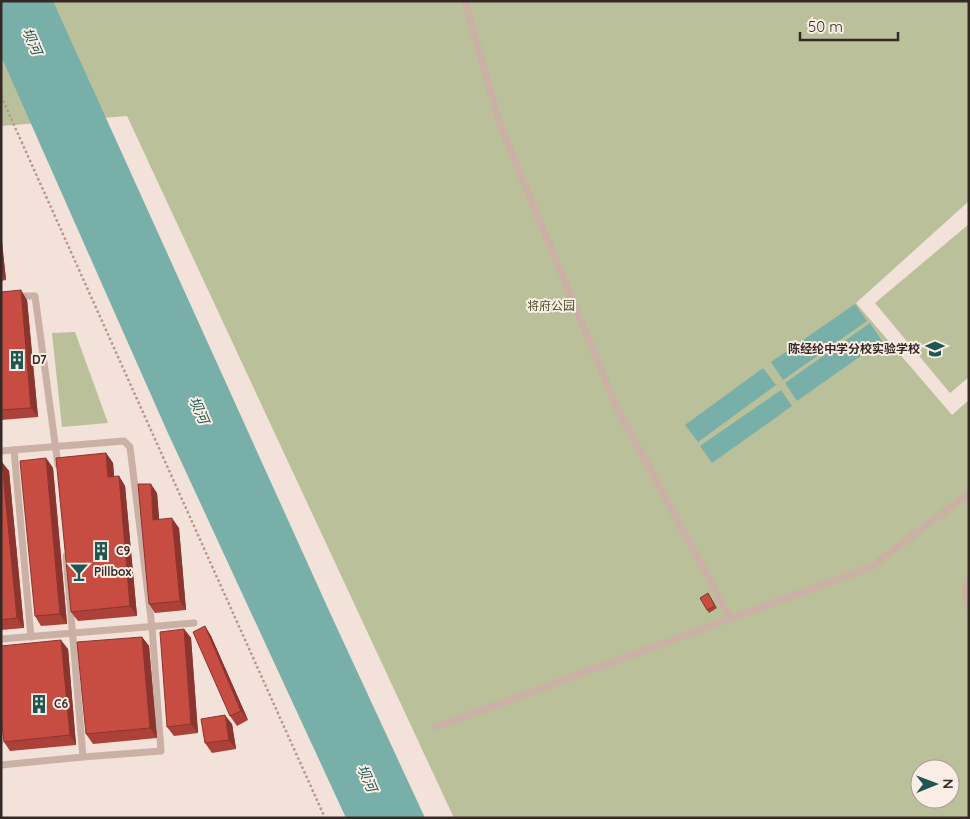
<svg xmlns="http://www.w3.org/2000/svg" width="970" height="819" viewBox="0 0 970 819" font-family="Quicksand,'Noto Sans SC',sans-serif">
	<rect width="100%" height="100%" fill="#f2e2d9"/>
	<g fill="#bac099" fill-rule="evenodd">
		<path d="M1,1h968v200l-113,102 96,112 17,-15v418h-515l-327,-702 -126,10zM920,769h30v30h-30z"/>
		<path d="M969,224v153l-19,16 -75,-90z"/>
		<path d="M75,332l33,91 -46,4 -10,-94z"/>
	</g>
	<g fill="#78afa8">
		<path d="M1,1h52l278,614 94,203h-79l-179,-387 -166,-375z"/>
		<path d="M855,304l12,17 -84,59 -12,-18z"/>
		<path d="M870,323l12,18 -85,60 -12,-18z"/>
		<path d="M763,368l13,17 -78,57 -13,-17z"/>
		<path d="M781,390l11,16 -80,57 -12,-17z"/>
	</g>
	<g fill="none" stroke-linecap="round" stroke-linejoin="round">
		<path stroke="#b59a8f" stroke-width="2.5" stroke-dasharray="2.5 2.5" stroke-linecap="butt" d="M1,96l324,722"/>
		<g stroke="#cab0a5" stroke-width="7">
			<path d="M465,1l34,121 117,284 114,212"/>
			<path d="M1,296h34l23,169"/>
			<path d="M14,450l17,187"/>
			<path d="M1,451l123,-10 6,6 22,180 9,124 -78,6"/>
			<path d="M969,578l-4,12 4,18"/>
			<path d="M1,639l193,-16"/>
			<path d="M436,727l435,-160 98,-74"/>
			<path d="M1,765l82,-8 -17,-201"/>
		</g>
	</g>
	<g fill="#ab4139">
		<path d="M1,233l5,47 -5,1z"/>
		<path d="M1,292l26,8 11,117 -37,3z"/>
		<path d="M106,453l7,10 1,14 5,-1 6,10 12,130 -59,5 -7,-9z"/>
		<path d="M46,458l7,10 14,156 -26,2 -6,-10z"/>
		<path d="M1,462l8,9 15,157 -23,2z"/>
		<path d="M157,493l2,26 20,9 7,82 -31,3 -6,-9z"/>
		<path d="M708,593l9,15 -8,5 -2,-3z"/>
		<path d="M205,626l6,10 37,84 -11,6 -7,-10z"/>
		<path d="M184,629l7,9 7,95 -24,3 -7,-9z"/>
		<path d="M142,637l7,9 8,92 -64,6 -7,-10z"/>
		<path d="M68,649l8,96 -66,6 -6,-9z"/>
		<path d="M232,724l4,25 -24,4 -7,-10z"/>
	</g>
	<g fill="#8b352e">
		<path d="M1,233l5,47 -5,-6z"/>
		<path d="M21,290l6,10 11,117 -7,-9z"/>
		<path d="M106,453l7,10 2,24 -7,-10z"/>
		<path d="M46,458l7,10 14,156 -7,-10z"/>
		<path d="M2,462l7,9 15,157 -7,-10z"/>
		<path d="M119,476l6,10 12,130 -7,-10z"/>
		<path d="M151,484l6,9 3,37 -7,-10z"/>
		<path d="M172,518l7,10 7,82 -6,-9z"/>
		<path d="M205,626l6,10 37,84 -7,-9z"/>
		<path d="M184,629l7,9 7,95 -7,-9z"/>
		<path d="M142,637l7,9 8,92 -7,-10z"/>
		<path d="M61,640l7,9 8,96 -6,-10z"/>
		<path d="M225,715l7,9 4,25 -7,-9z"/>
	</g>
	<g fill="#c74c42" stroke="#8b352e">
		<path d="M21,290l10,118 -30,2v-118z"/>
		<path d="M106,453l2,24 11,-1 11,130 -59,6 -15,-154z"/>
		<path d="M46,458l14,156 -25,2 -15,-155z"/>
		<path d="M1,462h1l15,156 -16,2z"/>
		<path d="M138,484h13l2,36 19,-2 8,83 -31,3z"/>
		<path d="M708,593l7,13 -8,4 -7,-12z"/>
		<path d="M205,626l36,85 -11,5 -37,-84z"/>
		<path d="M184,629l7,95 -24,3 -7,-95z"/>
		<path d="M142,637l8,91 -64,6 -9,-92z"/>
		<path d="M61,640l9,95 -66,7 -3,-25v-71z"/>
		<path d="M225,715l4,25 -24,3 -4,-24z"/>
	</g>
	<defs>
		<g id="school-bare" transform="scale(1.5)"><path d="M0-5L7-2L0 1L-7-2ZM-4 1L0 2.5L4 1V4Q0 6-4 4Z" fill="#1c5751" stroke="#f9ede5" stroke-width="2.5" paint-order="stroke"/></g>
		<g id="building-bare" transform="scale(1.5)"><path d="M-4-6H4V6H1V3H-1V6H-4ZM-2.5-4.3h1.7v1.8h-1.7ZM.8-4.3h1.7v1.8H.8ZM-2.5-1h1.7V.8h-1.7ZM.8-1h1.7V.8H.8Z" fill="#1c5751" stroke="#f9ede5" stroke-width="2.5" paint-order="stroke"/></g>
		<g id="bar-bare" transform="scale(1.5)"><path d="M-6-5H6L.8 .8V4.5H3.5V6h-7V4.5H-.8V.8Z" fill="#1c5751" stroke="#f9ede5" stroke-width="2.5" paint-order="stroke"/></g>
	</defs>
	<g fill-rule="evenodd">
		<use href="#school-bare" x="935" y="349"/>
		<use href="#building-bare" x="17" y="360"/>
		<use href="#building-bare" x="101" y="551"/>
		<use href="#bar-bare" x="79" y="572"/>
		<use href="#building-bare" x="39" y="704"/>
	</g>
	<g text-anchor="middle" stroke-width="4" stroke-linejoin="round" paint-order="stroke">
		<g font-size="12" fill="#4b542a" stroke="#f9ede5">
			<text x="551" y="310">将府公园</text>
		</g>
		<g font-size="12" font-weight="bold" fill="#352926" stroke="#f9ede5" text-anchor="start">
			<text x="920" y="353" text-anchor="end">陈经纶中学分校实验学校</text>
			<text x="32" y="364">D7</text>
			<text x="116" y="555">C9</text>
			<text x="94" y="576">Pillbox</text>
			<text x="54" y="708">C6</text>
		</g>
		<g font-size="14" font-style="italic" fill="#1c5751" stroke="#f9ede5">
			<text transform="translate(32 41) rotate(66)" y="5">坝河</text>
			<text transform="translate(199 410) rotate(66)" y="5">坝河</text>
			<text transform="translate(367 778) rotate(66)" y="5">坝河</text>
		</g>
	</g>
	<rect width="970" height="819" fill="none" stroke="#352926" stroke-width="5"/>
	<g transform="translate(935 784) rotate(89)"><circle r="24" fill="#f9ede5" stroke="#ab9f99"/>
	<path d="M0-4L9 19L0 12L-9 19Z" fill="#1c5751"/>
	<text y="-8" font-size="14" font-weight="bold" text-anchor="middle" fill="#352926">N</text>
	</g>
	<path d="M800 32v8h98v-8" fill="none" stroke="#352926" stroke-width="2.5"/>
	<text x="808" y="32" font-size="15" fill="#352926" stroke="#f9ede5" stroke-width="4" paint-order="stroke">50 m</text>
</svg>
